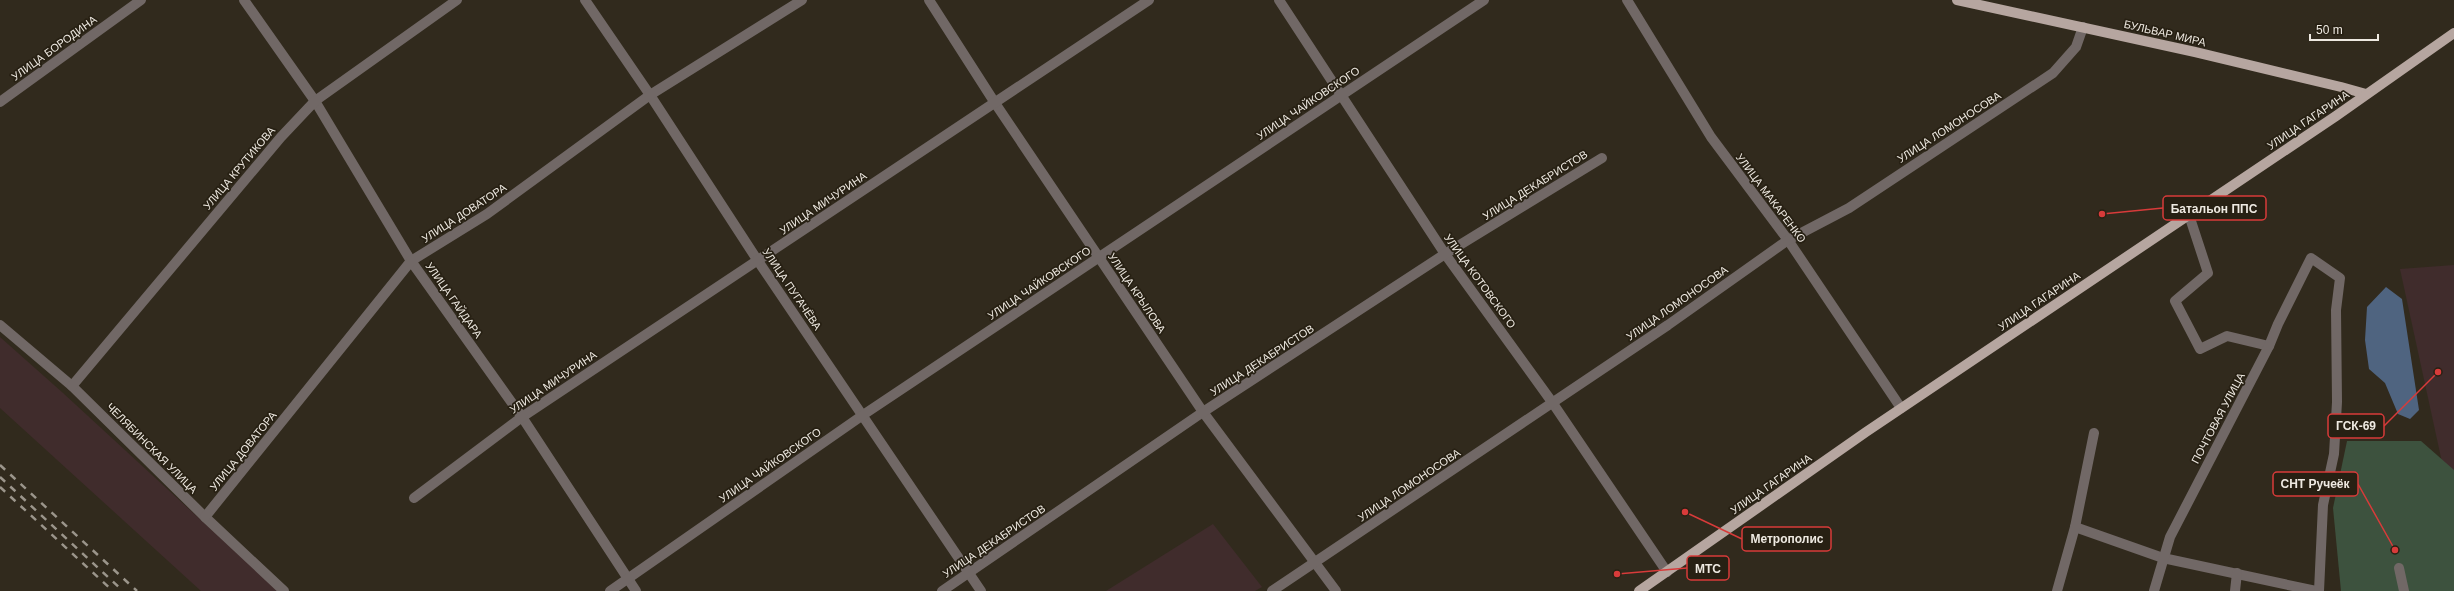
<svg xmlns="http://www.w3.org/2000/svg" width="2454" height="591" viewBox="0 0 2454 591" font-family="Helvetica,sans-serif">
	<rect width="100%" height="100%" fill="#312a1d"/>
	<g fill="#402c2c">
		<path d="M2454,265v211h-9l-45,-207z"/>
		<path d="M0,337l63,56 215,198h-77l-201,-183z"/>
		<path d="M1213,524l49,63 -7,4h-149z"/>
	</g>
	<path fill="#3d523e" d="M2347,441h74l33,29v121h-113l-8,-83z"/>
	<path fill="#4f6480" d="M2386,287l16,12 17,111 -9,9 -12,-5 -13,-31 -16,-14 -4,-29 2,-33z"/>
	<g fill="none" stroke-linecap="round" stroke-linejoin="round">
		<g stroke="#716866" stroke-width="10">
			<path d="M244,0l71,101 96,160 111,156 114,174"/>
			<path d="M585,0l65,95 108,166 223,330"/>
			<path d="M929,0l66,103 208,309 133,179"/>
			<path d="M1279,0l166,254 107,148 115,170"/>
			<path d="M1627,0l84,137 77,103 113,168"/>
			<path d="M0,102l141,-102"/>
			<path d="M2189,215l19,58 -33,28 25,48 27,-13 42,10"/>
			<path d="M0,325l72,61 133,131 79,74"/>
			<path d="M72,386l209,-249 34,-36 142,-101"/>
			<path d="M414,498l108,-81 627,-417"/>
			<path d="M205,517l206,-256 76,-47 163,-119 152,-95"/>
			<path d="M2075,527l88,31 153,33"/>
			<path d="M2399,568l5,23"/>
			<path d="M610,591l253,-176 621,-415"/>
			<path d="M942,591l261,-179 242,-158 157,-96"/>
			<path d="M1272,591l396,-266 120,-85 61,-32 204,-135 23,-26 7,-20"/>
			<path d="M2057,591l18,-64 19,-94"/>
			<path d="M2154,591l16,-54 99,-191 9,-22 33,-66 29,20 -4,32 1,92 -3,52 -11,51 -4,86"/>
			<path d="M2235,591l2,-18"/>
		</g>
		<g stroke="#b6a6a0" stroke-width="10">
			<path d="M1957,0l238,52 146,35 25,7"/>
			<path d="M1639,591l227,-159 470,-316 118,-83"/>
		</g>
		<g stroke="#9b958b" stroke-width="2.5" stroke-dasharray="7 7" stroke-linecap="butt">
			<path d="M0,465l137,126"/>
			<path d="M0,477l123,114"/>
			<path d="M0,487l113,104"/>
		</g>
	</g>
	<g text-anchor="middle" stroke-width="3.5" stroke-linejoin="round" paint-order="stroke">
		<g font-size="11" fill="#eee9e1" stroke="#272013">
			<text transform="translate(2165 33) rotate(13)" y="4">БУЛЬВАР МИРА</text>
			<text transform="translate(54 48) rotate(-36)" y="4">УЛИЦА БОРОДИНА</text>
			<text transform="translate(1308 103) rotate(-34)" y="4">УЛИЦА ЧАЙКОВСКОГО</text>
			<text transform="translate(2308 120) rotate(-34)" y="4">УЛИЦА ГАГАРИНА</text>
			<text transform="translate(1949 127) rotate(-33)" y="4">УЛИЦА ЛОМОНОСОВА</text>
			<text transform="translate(239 168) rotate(-50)" y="4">УЛИЦА КРУТИКОВА</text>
			<text transform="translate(1535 185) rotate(-32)" y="4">УЛИЦА ДЕКАБРИСТОВ</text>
			<text transform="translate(1771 198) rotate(53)" y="4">УЛИЦА МАКАРЕНКО</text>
			<text transform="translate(823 203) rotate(-34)" y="4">УЛИЦА МИЧУРИНА</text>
			<text transform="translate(464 213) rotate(-33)" y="4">УЛИЦА ДОВАТОРА</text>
			<text transform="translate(1480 281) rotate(54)" y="4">УЛИЦА КОТОВСКОГО</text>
			<text transform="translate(1039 283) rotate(-34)" y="4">УЛИЦА ЧАЙКОВСКОГО</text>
			<text transform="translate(792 289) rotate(56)" y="4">УЛИЦА ПУГАЧЁВА</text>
			<text transform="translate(1137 293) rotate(56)" y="4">УЛИЦА КРЫЛОВА</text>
			<text transform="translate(454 300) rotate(55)" y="4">УЛИЦА ГАЙДАРА</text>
			<text transform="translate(2039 301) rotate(-34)" y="4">УЛИЦА ГАГАРИНА</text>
			<text transform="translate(1677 303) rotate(-35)" y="4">УЛИЦА ЛОМОНОСОВА</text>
			<text transform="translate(1262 360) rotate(-33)" y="4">УЛИЦА ДЕКАБРИСТОВ</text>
			<text transform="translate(553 382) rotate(-34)" y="4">УЛИЦА МИЧУРИНА</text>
			<text transform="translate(2218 418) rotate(-62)" y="4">ПОЧТОВАЯ УЛИЦА</text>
			<text transform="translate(152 448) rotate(45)" y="4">ЧЕЛЯБИНСКАЯ УЛИЦА</text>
			<text transform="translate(243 451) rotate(-51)" y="4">УЛИЦА ДОВАТОРА</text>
			<text transform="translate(770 465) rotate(-35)" y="4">УЛИЦА ЧАЙКОВСКОГО</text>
			<text transform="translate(1771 484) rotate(-35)" y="4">УЛИЦА ГАГАРИНА</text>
			<text transform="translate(1409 485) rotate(-34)" y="4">УЛИЦА ЛОМОНОСОВА</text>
			<text transform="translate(994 541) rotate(-34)" y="4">УЛИЦА ДЕКАБРИСТОВ</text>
		</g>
	</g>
	<path fill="none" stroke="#d83b3a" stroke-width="1.5" d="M2102 214L2163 208M2438 372L2384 426M2395 550L2358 484M1685 512L1742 539M1617 574L1687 568"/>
	<g fill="#d83b3a" stroke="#272013" stroke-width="1.5">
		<circle cx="2102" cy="214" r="4"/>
		<circle cx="2438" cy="372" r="4"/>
		<circle cx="2395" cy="550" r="4"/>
		<circle cx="1685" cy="512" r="4"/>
		<circle cx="1617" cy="574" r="4"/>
	</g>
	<g fill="#272013" stroke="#d83b3a" stroke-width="1.5">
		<rect x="2163" y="196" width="103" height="24" rx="4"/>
		<rect x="2328" y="414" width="56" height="24" rx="4"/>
		<rect x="2273" y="472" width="85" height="24" rx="4"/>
		<rect x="1742" y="527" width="89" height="24" rx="4"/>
		<rect x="1687" y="556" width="42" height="24" rx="4"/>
	</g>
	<g font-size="12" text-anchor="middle" font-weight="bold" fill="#eee9e1">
		<text x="2214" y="213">Батальон ППС</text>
		<text x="2356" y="430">ГСК-69</text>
		<text x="2315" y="488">СНТ Ручеёк</text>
		<text x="1787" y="543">Метрополис</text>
		<text x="1708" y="573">МТС</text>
	</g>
	<path d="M2310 34v6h68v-6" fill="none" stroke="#eee9e1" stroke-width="2"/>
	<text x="2316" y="34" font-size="12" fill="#eee9e1" stroke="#272013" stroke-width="3" paint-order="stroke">50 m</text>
</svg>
